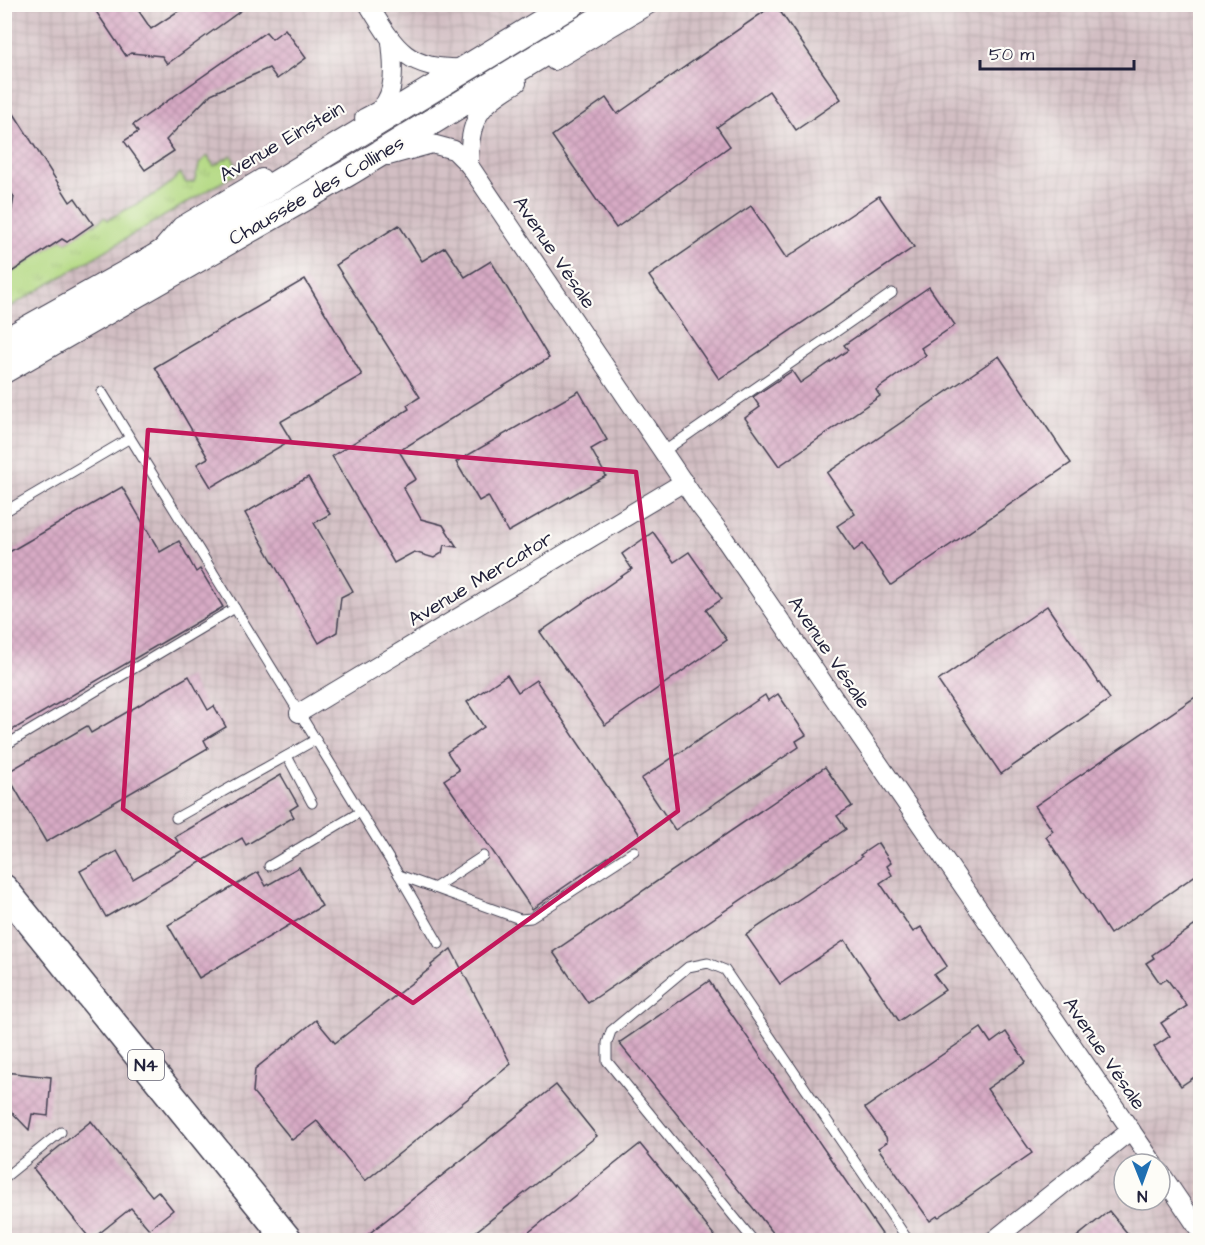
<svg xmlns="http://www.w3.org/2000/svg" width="1205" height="1245" viewBox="0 0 1205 1245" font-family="'Architects Daughter',sans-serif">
	<defs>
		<pattern id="industrial-grid" width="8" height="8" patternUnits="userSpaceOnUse" patternTransform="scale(1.5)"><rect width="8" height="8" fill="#d2bec3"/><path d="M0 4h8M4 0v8" fill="none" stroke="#b4a3a8"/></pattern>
		<pattern id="grass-tufts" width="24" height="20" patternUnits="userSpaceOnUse" patternTransform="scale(1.5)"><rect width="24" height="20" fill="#b4d983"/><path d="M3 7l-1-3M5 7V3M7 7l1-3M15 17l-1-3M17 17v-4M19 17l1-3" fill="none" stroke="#9aba72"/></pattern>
		<pattern id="building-cross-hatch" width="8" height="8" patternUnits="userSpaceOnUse" patternTransform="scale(1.5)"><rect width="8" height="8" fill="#d7aac4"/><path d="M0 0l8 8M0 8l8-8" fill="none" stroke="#b892a9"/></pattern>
	</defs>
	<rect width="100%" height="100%" fill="#fdfcf7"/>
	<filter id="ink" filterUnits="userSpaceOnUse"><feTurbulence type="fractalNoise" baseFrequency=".0167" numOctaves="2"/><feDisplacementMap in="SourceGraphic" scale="12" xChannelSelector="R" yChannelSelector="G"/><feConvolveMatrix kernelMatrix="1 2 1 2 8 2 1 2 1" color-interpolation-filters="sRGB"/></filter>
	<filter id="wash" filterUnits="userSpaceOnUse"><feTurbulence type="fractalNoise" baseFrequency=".008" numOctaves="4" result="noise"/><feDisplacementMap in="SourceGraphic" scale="24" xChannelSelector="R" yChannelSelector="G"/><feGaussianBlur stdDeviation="1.35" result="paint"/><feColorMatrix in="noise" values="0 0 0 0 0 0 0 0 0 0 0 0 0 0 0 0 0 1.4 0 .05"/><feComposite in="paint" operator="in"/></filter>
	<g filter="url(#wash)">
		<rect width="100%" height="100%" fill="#f0debf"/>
		<path fill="url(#industrial-grid)" fill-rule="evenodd" d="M5,5h1195v1235h-1195zM1124,1164h36v36h-36z"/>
		<path fill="url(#grass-tufts)" stroke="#6b7e5f" stroke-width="1.5" d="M231,155l8,17 -234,138v-33l57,-38 5,3 26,-18 1,1 11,-8 3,3c23,-15 55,-25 72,-47l6,10 8,-1 6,-19 7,-7 7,10z"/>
		<g id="blocks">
			<g fill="url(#building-cross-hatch)">
				<path d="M91,4h43l17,25 38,-25h61l-83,60 -5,-8 -31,-3 -5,3z"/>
				<path d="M775,4l66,95 -45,31 -27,-39 -52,36 13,19 -114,82 -64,-92 54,-38 11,16z"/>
				<path d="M285,29l21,29 -29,21 -8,-11 -58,26 -45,46 8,11 -29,19 -21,-29 14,-9 -5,-7 133,-93 6,7z"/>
				<path d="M4,98l66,104 5,-4 18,26 -26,18 -5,-3 -58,38v-54l6,-4 4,-22 -10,-15z"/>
				<path d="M879,196l35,51 -195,132 -70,-103 102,-70 35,52z"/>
				<path d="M399,225l23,36 23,-14 20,30 26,-16 58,97 -150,93 17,28 -13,8 18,32 22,6 14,22 -13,-2 -2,8 -8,5 -20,-6 -20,11 -62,-107 77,-47 -2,-4 13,-8 -84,-132z"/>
				<path d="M305,279l57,96 -82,47 11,18 -80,47 -14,-23 11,-6 -53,-91z"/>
				<path d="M929,287l26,38 -34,23 5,7 -50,35 4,6 -101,70 -34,-48 15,-11 -7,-10 39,-26 8,12 48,-33 -4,-5z"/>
				<path d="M999,356l72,107 -180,122 -28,-41 -9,7 -17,-25 18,-12 -28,-41z"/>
				<path d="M579,391l28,49 -16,9 15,27 -98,56 -20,-36 -9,5 -23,-39z"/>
				<path d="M308,477l22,37 -16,9 39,68 -12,6 -4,35 -18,11 -74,-130z"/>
				<path d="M122,487l38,65 19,-11 17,31 4,-3 23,38 -219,128v-180z"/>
				<path d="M653,532l21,30 15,-10 33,47 -16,11 21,30 -122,85 -65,-93 92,-63 -10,-15z"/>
				<path d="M1047,606l63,93 -109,75 -63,-93z"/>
				<path d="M507,675l11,17 18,-12 104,155 -108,74 -88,-129 15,-10 -12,-18 37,-25 -17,-25z"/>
				<path d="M189,676l19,34 6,-4 12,21 -22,13 4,8 -162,94 -40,-69 81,-47 4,7z"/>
				<path d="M778,694l28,41 -10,6 3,6 -124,83 -34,-51 124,-84 3,6z"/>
				<path d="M1200,694v178l-90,62 -64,-97 7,-6 -18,-25z"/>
				<path d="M825,767l27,39 -15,10 9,13 -258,174 -35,-51z"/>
				<path d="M281,775l17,30 -8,5 4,7 -48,28 -4,-7 -136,79 -26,-46 37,-20 16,28 50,-29 -8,-13z"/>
				<path d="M878,843l13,20 -4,3 5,9 -12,8 33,49 8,-5 26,39 -13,9 11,15 -46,31 -54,-81 -65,44 -34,-49 116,-78 -2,-2z"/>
				<path d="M299,867l23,39 -123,72 -31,-53 90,-53 8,14z"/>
				<path d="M1200,922v151l-19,13 -27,-39 16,-11 -9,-13 26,-17 -20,-27 -7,4 -14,-20 8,-5 -2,-3z"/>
				<path d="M451,949l60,115 -146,117 -48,-60 -25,19 -39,-48 2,-23 61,-49 19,23 97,-76 -1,-2z"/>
				<path d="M709,981l177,259h-107l-160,-197z"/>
				<path d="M981,1028l10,15 15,-11 20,30 -39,27 45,64 -93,64 -2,-1 -7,5 -52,-73 9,-6 -1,-5 -21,-29z"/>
				<path d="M4,1072l47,5 -3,39 -16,-2 -3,16 -25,-26z"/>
				<path d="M556,1085l41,51 -132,104h-104z"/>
				<path d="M91,1121l61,75 6,-5 15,19 -24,19 -18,-21 -40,32 -58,-72z"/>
				<path d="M640,1144l78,96h-199z"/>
				<path d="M1109,1211l24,29h-60z"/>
			</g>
		</g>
	</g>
	<g filter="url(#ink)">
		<use href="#blocks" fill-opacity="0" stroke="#413e4f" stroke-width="1.5"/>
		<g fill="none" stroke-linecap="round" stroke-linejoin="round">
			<g stroke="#413e4f" stroke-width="11">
				<g id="lane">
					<path d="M102,392l297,483 40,69"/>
					<path d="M663,452l229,-159"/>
					<path d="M4,512l126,-74"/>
					<path d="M4,746l231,-138"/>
					<path d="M287,756l25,47"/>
					<path d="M176,818l139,-78"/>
					<path d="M269,866l91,-54"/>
					<path d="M399,875l121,44 11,-1 103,-67"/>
					<path d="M434,888l49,-32"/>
					<path d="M4,1178l57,-46"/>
					<path d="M753,1240l-146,-179v-18l4,-12 77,-64 20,-4 17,7 183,270"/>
				</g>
			</g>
			<g stroke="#413e4f" stroke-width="20">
				<g id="street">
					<path d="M368,4c28,46 39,66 97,64"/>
					<path d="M554,61l96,-57"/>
					<path d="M364,118c5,-3 13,-6 17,-10 16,-17 12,-46 10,-66"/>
					<path d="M388,156l44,-12 22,6 15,15 230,340 20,26 435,633"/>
					<path d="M469,165c1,-47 8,-58 48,-82"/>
					<path d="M163,247l18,-21 81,-48"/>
					<path d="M299,713l385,-231"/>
					<path d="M1160,1172l40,59"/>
					<path d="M994,1240l137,-110"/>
				</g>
			</g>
			<g stroke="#413e4f" stroke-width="28">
				<g id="secondary">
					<path d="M4,342l150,-84 418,-254"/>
					<path d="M4,370l349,-200 271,-166"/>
				</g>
			</g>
			<g stroke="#413e4f" stroke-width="31">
				<path id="primary" d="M4,889l284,351"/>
			</g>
			<use href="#lane" stroke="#fff" stroke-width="9"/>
			<use href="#street" stroke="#fff" stroke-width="18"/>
			<use href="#secondary" stroke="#fff" stroke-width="26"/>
			<use href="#primary" stroke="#fff" stroke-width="28"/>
		</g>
	</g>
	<path fill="none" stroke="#c2185b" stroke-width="4.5" stroke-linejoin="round" d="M148,430l488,42 42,339 -265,192 -290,-194z"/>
	<g text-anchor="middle" stroke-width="4.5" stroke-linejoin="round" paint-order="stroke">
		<rect fill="#fdfcf7" stroke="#646373" stroke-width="1.5" x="128" y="1050" width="36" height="30" rx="4.5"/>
		<g font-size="18" font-weight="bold" fill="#22223b">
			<text x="146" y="1071">N4</text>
		</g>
		<g font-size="20" fill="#22223b" stroke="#fdfcf7">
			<text transform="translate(281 141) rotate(-30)" y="7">Avenue Einstein</text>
			<text transform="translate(316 190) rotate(-30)" y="7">Chaussée des Collines</text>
			<text transform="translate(555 252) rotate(56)" y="7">Avenue Vésale</text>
			<text transform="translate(480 578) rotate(-31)" y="7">Avenue Mercator</text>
			<text transform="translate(830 652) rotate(56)" y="7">Avenue Vésale</text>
			<text transform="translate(1105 1053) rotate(56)" y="7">Avenue Vésale</text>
		</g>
	</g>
	<rect width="1205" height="1245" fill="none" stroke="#fdfcf7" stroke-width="24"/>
	<g transform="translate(1142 1182) rotate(179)"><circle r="28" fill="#fdfcf7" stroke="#a5a5ac" stroke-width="1.5"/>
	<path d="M0-4.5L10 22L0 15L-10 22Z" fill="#1f6fb2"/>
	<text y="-9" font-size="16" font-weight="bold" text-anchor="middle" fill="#22223b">N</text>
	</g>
	<path d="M980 60v9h154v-9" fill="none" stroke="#22223b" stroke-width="3"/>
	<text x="989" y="60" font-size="18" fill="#22223b" stroke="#fdfcf7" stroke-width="4.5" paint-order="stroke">50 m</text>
</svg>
